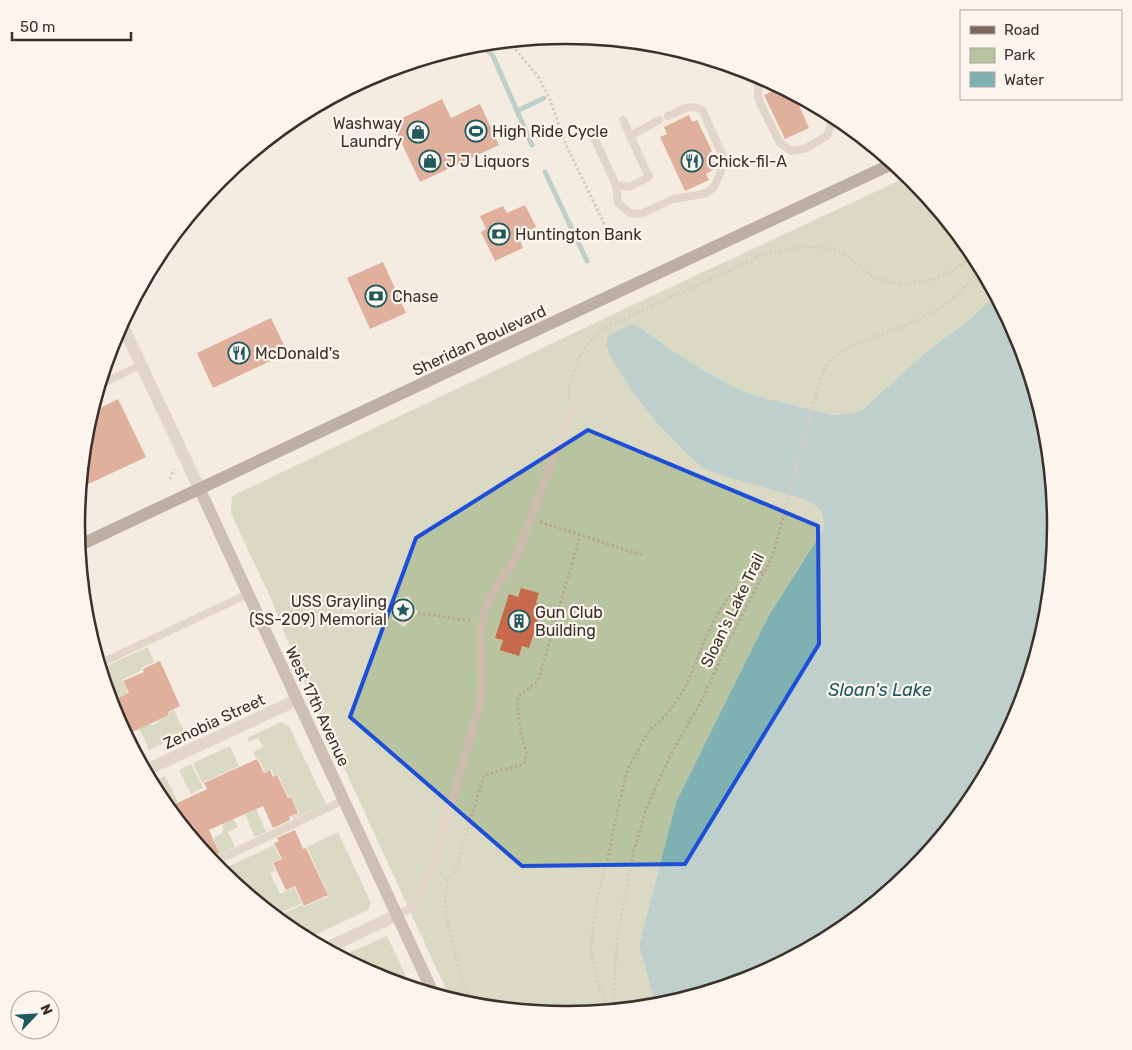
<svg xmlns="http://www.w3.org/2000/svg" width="1132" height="1050" viewBox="0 0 1132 1050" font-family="Rubik,sans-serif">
	<rect width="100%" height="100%" fill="#f4ebe1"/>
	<g fill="#b8c4a0">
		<path d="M909,176l65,77 22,41 -9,11 -21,18 -44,33 -38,35 -22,18 -9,4 -9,1 -11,1 -72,-18 -25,-9 -30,-16 -34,-22 -34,-24 -2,71 19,24 27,28 131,54c10,8 11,15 10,27l-54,85 -93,187 -37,143 17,61 -90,9 -96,-9 -19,-6 -153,-332 -26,-67 -41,-88 1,-17 407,-194z"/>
		<path d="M148,647l6,15 -13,6 1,2 -20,10 20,44 5,-1 1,2 4,-1 1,1 6,-3 -1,-1 12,-6 -1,-3 5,-2 11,23 -36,17 -15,-33 -16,-19 -8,3 -10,-32z"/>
		<path d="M281,722l8,4 37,78 -33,15 -1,-2 7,-4 -8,-17 -3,1 -10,-23 -4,2 -3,-7 -6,3 -7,-14h-2l-3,-6 10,-5 -5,-9 -9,4 -2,-4z"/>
		<path d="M230,746l9,20 -37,17 -9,-20z"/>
		<path d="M191,764l12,24 -12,6 -12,-24z"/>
		<path d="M165,776l15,30 -3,2 -5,-11 -6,3 -1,-2 -4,2 -9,-18z"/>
		<path d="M256,809l10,23 -11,5 -10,-23z"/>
		<path d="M234,819l4,8 -10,5 7,15 -26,12 -26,-32 6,-2 1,2 2,-1 12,24 7,-3 -2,-4 6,-3 -1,-3 9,-4 -1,-2 2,-1 -2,-5z"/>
		<path d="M338,832l33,71 -3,7 -62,29 -12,-7 -19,-15 27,-12 2,2 25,-11 -22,-49z"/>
		<path d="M274,845l7,14 -9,4 3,8 -5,2 10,21 14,-7 8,16 -28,13 -55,-45z"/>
		<path d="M387,936l24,51 -33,-9 -38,-21z"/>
	</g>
	<path fill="#ecdcc8" d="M409,596l9,17 -14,14 -12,-8 4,-20z"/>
	<path fill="#7fb0b2" d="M996,294l23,44 28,92 9,95 -9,96 -28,92 -46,84 -61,75 -74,61 -85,45 -92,28h-5l-17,-61 37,-143 93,-187 54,-85c2,-20 -4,-24 -22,-32l-74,-21 -24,-9 -21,-19 -27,-28 -19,-24 -23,-36 -7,-16 2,-9 15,-8 8,-3 7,1 34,24 34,22 30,16 25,9 72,18c10,-1 21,-1 30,-6 4,-3 8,-7 11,-10 17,-14 32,-30 49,-44 24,-20 52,-36 73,-61z"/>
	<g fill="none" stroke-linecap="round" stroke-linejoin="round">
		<g stroke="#7fb0b2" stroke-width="5">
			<path d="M480,43l13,13 39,89"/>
			<path d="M517,111l27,-13"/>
			<path d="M545,172l42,89"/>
			<path d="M134,298l3,5"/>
		</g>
	</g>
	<g fill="#c8694b">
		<path d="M781,87l13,7 15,34 -24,11 -21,-44z"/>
		<path d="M442,99l9,19 29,-14 19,41 -79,37 -28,-59z"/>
		<path d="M689,115l3,7 5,-2 15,31 -3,2 7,15 -10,6 3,6 -24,11 -25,-54 7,-3 -3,-7z"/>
		<path d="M525,205l11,22 -18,9 5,12 -28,13 -14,-29 5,-3 -6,-13 23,-10 4,7z"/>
		<path d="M383,262l23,51 -36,16 -23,-51z"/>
		<path d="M271,318l15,31 -7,3 2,4 -68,32 -16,-35z"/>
		<path d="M118,399l28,58 -66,31 5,-59 5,-16z"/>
		<path d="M521,588l18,5 -3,10 7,2 -14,43 -7,-2 -3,10 -19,-6 3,-10 -8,-2 14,-44 9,3z"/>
		<path d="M160,661l20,45 -12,6 1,3 -43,20 -13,-23 -3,-10 19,-9 -6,-12 21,-9 -1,-3z"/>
		<path d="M257,759l7,14 6,-3 3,7 4,-2 11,23 3,-1 7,16 -9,4 1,3 -17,8 -10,-22 -54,24 10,23 -10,5 -16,-33 -2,1 -2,-5 -8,4 -14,-17 40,-19 -3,-6z"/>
		<path d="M295,830l8,19 3,-1 22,47 -24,11 -9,-20 -9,4 -13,-27 9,-4 -8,-16 5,-2 -2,-3z"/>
	</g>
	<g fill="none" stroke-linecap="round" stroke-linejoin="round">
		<g stroke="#b9a596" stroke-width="3" stroke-dasharray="2.5 2.5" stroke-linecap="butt">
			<path d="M510,41l3,5 26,32 10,19 17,48 48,99"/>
			<path d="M569,401c-1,-11 0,-16 4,-26 7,-22 16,-37 36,-49l153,-71 40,-8h14l19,3 11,5 26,21 16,6 12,2 13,-1 21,-4 21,-10 20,-13"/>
			<path d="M170,479l4,-10"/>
			<path d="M540,522l102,33"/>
			<path d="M418,613l53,8"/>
			<path d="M440,873l7,8 -2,24 7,37 9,35 11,29"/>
			<path d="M447,881l9,-12 28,-94 40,-11 3,-11 -6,-19 -4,-32 2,-7 18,-13 3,-7 40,-140"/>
			<path d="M616,1010l-2,-17 3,-54 17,-89 12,-41 25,-55 30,-52 27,-59 45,-88 14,-53 32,-118c4,-10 7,-20 14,-27 4,-3 9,-5 13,-8 25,-13 53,-19 78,-32 24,-12 41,-29 57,-49"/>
			<path d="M609,1011l-10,-25 -7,-29 -1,-11 2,-22 7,-37 8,-30 12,-57 8,-32 21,-37 18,-17 9,-12 11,-18 18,-45 11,-22 12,-19 11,-12 27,-17"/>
		</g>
		<g stroke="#cdbbac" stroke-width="8">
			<path d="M766,79l-7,5 -1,12 3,9 19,38 11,8 13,-2 23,-13 5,-13 1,-8"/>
			<path d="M592,133l24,52 2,18 12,10 11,1 32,-15 25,-4 9,-2 7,-6 8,-18 1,-13 -21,-46c-13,-7 -21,1 -34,6"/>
			<path d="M630,136l29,-16"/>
			<path d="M616,185l13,2 20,-10 -26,-57"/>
			<path d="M99,385l42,-20"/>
			<path d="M99,664l149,-70"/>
			<path d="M212,863l132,-63"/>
			<path d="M397,915l14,-7 5,-7 17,-36 48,-165 1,-16 -1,-45 1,-16 3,-13 6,-14 26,-41 54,-145"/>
		</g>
		<g stroke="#cdbbac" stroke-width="12">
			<path d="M121,322l79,168"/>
			<path d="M144,771l153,-71"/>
			<path d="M325,949l72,-34"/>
		</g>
		<path stroke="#a18a7d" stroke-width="12" d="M200,490l234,505"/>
		<path stroke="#7d675c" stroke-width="12" d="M78,546l390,-184 426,-199"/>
	</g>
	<path d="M0 0H1132V1050H0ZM588,430l230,96 1,118 -134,220 -163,2 -172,-149 66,-179z" fill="#f4ebe1" fill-opacity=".55" fill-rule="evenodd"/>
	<path fill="none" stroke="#1d4ed8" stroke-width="4" stroke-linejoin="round" d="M588,430l230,96 1,118 -134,220 -163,2 -172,-149 66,-179z"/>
	<defs>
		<g id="stadium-ring" transform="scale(1.125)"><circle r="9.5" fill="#fbf5ee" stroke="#1f5a5e" stroke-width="1.5"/><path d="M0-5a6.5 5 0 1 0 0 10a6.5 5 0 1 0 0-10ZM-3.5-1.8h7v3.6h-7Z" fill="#1f5a5e"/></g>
		<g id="shop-ring" transform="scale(1.125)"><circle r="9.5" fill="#fbf5ee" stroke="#1f5a5e" stroke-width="1.5"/><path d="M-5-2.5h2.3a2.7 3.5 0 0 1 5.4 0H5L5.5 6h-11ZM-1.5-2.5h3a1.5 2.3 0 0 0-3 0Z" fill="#1f5a5e"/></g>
		<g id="restaurant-ring" transform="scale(1.125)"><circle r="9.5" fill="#fbf5ee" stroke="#1f5a5e" stroke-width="1.5"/><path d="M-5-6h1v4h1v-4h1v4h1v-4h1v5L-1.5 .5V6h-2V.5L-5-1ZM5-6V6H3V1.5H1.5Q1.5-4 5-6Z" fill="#1f5a5e"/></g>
		<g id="bank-ring" transform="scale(1.125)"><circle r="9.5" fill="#fbf5ee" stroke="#1f5a5e" stroke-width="1.5"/><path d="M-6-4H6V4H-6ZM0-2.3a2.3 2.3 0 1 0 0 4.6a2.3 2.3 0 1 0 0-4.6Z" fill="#1f5a5e"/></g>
		<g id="sight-ring" transform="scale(1.125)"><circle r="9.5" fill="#fbf5ee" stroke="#1f5a5e" stroke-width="1.5"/><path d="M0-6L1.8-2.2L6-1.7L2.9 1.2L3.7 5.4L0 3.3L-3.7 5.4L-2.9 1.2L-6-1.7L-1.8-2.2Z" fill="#1f5a5e"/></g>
		<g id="building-ring" transform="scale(1.125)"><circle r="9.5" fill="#fbf5ee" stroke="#1f5a5e" stroke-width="1.5"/><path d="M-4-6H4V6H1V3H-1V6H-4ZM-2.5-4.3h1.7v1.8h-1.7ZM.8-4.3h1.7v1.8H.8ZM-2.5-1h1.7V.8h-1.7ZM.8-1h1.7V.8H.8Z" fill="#1f5a5e"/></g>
	</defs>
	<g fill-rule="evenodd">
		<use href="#stadium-ring" x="476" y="131"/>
		<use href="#shop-ring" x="418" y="132"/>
		<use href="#shop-ring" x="430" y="161"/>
		<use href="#restaurant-ring" x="692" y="161"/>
		<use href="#bank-ring" x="499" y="234"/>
		<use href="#bank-ring" x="376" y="296"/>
		<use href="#restaurant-ring" x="239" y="353"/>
		<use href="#sight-ring" x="403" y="610"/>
		<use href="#building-ring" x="519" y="621"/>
	</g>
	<g text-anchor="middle" stroke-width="4.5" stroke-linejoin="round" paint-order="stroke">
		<g font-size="16" fill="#3b302b" stroke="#fbf5ee" text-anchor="start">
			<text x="402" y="129" text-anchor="end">Washway<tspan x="402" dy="18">Laundry</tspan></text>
			<text x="492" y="137">High Ride Cycle</text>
			<text x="446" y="167">J J Liquors</text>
			<text x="708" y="167">Chick-fil-A</text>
			<text x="515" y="240">Huntington Bank</text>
			<text x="392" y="302">Chase</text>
			<text x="255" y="359">McDonald's</text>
			<text x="387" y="607" text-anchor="end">USS Grayling<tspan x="387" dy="18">(SS-209) Memorial</tspan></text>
			<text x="535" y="618">Gun Club<tspan x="535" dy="18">Building</tspan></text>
		</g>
		<g font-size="16" fill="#3b302b" stroke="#fbf5ee">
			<text transform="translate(479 340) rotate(-25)" y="6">Sheridan Boulevard</text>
			<text transform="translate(732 610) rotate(-64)" y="6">Sloan's Lake Trail</text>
			<text transform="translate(318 706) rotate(65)" y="6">West 17th Avenue</text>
			<text transform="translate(214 721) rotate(-25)" y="6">Zenobia Street</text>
		</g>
		<g font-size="18" font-style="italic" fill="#1f5a5e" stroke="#fbf5ee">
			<text x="880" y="696">Sloan's Lake</text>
		</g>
	</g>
	<path d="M0 0H1132V1050H0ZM85 525a481 481 0 1 1 962 0a481 481 0 1 1-962 0Z" fill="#fbf5ee" fill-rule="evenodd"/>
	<path fill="none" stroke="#3b302b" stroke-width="2.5" d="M85 525a481 481 0 1 1 962 0a481 481 0 1 1-962 0Z"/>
	<rect x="960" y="10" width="162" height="90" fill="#fbf5ee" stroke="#aea6a0"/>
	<rect x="970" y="26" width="25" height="8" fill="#7d675c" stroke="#aea6a0"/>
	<text x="1004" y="35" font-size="15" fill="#3b302b">Road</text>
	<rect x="970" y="48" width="25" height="15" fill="#b8c4a0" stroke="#aea6a0"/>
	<text x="1004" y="60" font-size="15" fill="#3b302b">Park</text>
	<rect x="970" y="72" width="25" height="15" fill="#7fb0b2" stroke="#aea6a0"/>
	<text x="1004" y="85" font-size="15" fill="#3b302b">Water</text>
	<g transform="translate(35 1015) rotate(65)"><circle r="24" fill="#fbf5ee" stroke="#aea6a0"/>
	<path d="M0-4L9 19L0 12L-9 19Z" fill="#1f5a5e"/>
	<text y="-8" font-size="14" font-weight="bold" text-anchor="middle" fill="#3b302b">N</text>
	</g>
	<path d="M12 32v8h119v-8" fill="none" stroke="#3b302b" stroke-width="2.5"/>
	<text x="20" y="32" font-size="15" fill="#3b302b" stroke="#fbf5ee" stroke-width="4" paint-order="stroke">50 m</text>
</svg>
